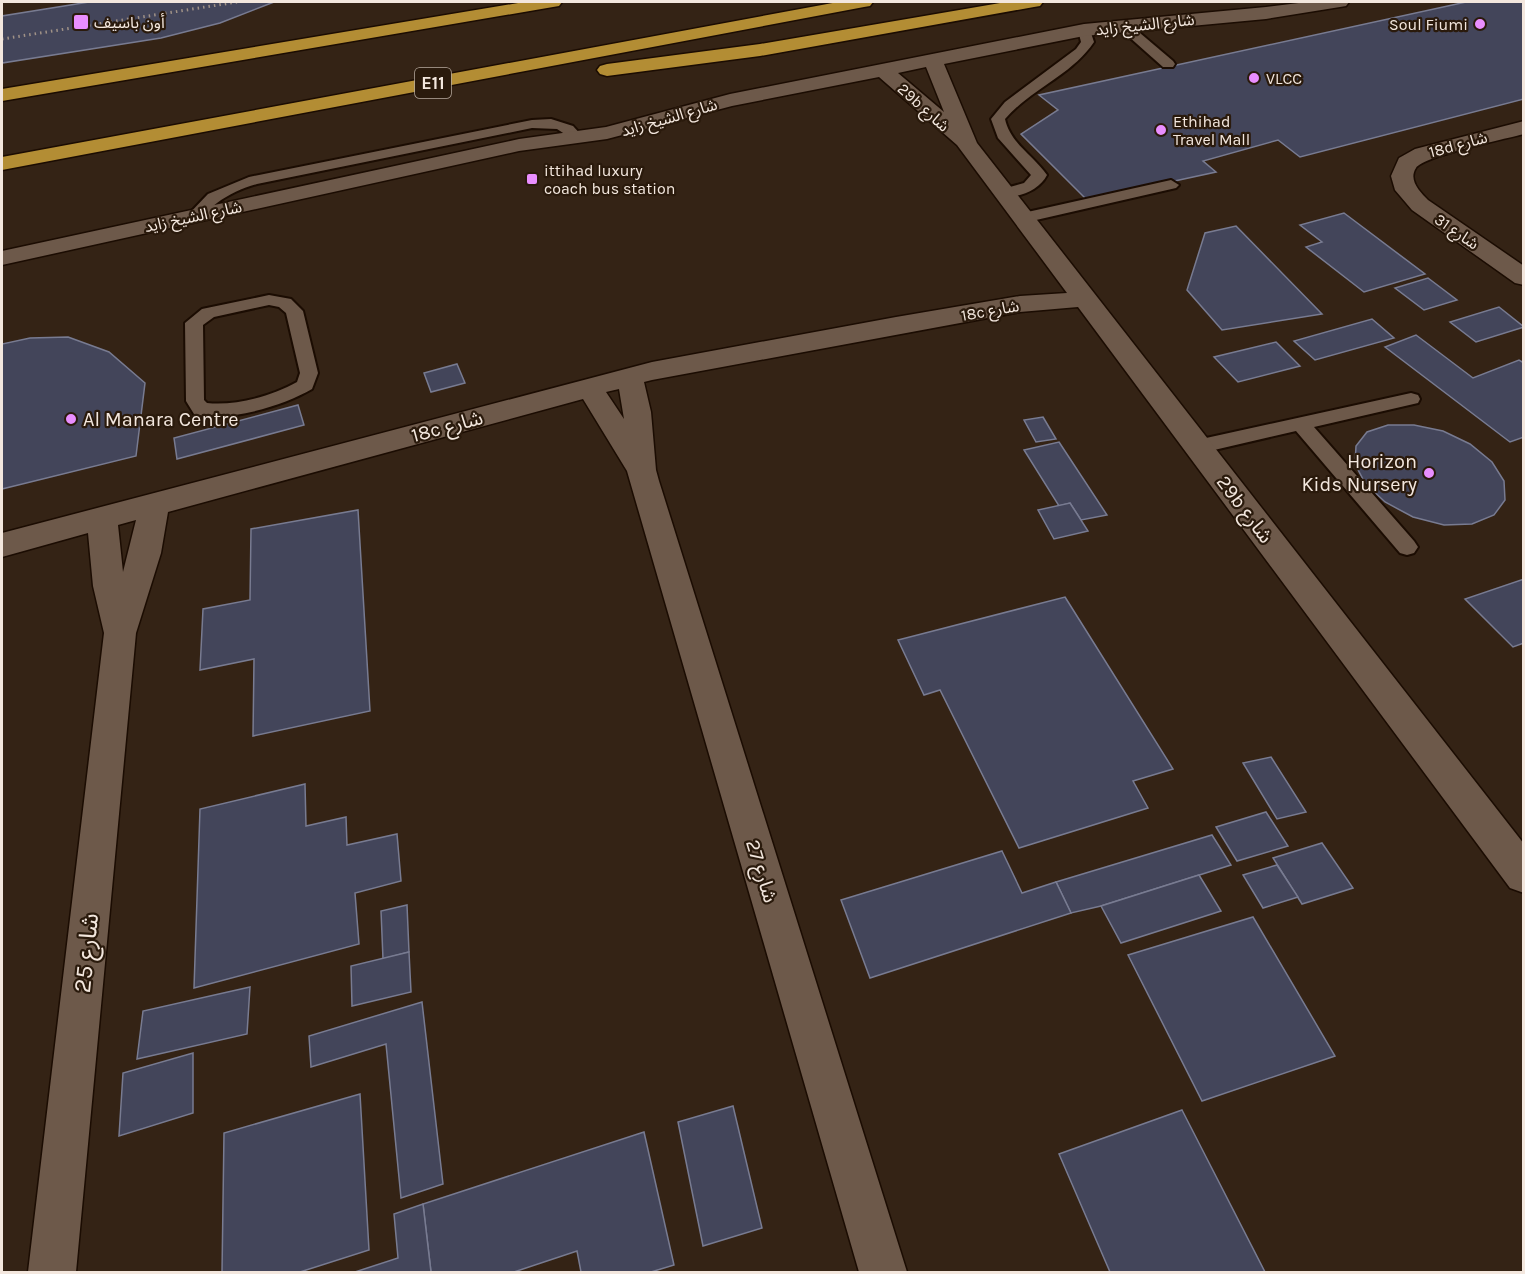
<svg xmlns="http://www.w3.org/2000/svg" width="1525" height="1274" viewBox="0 0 1525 1274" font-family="Karla,'Noto Sans Arabic',sans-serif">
	<rect width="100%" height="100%" fill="#342315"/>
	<g fill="#43455a" stroke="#787b91" stroke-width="1.5">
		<path d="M89,2h185l-54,21 -59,15 -159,25v-47z"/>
		<path d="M1466,2h58v97l-224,58 -22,-17 -75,21 13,11 -129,28 -66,-66 37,-24 -19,-15z"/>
		<path d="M1344,213l81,61 -61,18 -58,-45 16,-5 -22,-17z"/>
		<path d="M1236,226l86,88 -100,16 -35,-40 18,-57z"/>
		<path d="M1428,278l29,22 -33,10 -29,-22z"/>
		<path d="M1499,307l25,20 -48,15 -26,-20z"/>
		<path d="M1372,319l22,19 -79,22 -21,-19z"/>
		<path d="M1416,335l57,43 46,-18 5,3v74l-14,5 -125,-95z"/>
		<path d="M68,337l41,15 36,31 -9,73 -134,33v-145l28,-6z"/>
		<path d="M1276,342l24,24 -62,16 -24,-25z"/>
		<path d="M457,364l8,19 -34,9 -7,-19z"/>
		<path d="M298,405l6,20 -127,34 -3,-21z"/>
		<path d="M1043,417l13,22 -20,3 -12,-22z"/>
		<path d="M1388,425h26l29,6 27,13 22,18 12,19 1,19 -11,15 -22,9 -28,1 -31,-8 -28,-15 -20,-19 -10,-19 1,-18 11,-14z"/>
		<path d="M1059,442l48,73 -26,5 -11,-17 -11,3 -35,-56z"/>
		<path d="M1070,503l18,28 -34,8 -16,-29z"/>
		<path d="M358,510l12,201 -117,25 1,-77 -54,11 3,-61 47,-9 1,-71z"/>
		<path d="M1524,579v64l-11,4 -48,-48z"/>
		<path d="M1065,597l108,172 -40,12 15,27 -129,40 -79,-158 -16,5 -26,-55z"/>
		<path d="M1271,757l35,55 -29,7 -34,-56z"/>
		<path d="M305,784l1,42 40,-9 1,28 50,-11 4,47 -46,12 4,51 -165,44 6,-179z"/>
		<path d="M1266,812l22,34 -51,15 -21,-34z"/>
		<path d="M1212,835l19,30 -130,41 -30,7 -15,-31z"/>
		<path d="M1322,843l31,45 -51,16 -29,-46z"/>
		<path d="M1002,851l20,42 34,-11 15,31 -201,65 -29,-78z"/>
		<path d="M1277,865l21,32 -35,11 -20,-33z"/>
		<path d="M1199,875l22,36 -100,32 -20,-37z"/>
		<path d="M407,905l2,47 -26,7 -2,-48z"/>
		<path d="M1253,917l82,139 -133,45 -74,-146z"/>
		<path d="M409,952l2,40 -59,14 -1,-40z"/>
		<path d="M250,987l-3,47 -110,25 6,-48z"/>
		<path d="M422,1002l21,182 -42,14 -15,-154 -75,23 -2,-31z"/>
		<path d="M193,1053v60l-74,23 4,-63z"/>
		<path d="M360,1094l9,156 -69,22h-78l2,-139z"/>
		<path d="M733,1106l29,122 -59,18 -25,-124z"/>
		<path d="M1182,1110l83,162h-155l-51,-118z"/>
		<path d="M644,1132l30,133 -23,7h-70l-4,-21 -63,21h-83l-8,-68z"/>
		<path d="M423,1204l8,68h-76l43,-14 -4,-44z"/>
	</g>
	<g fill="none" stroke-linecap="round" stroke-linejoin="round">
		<g stroke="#1b0c02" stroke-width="4">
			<g id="lane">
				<path d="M1123,21l4,1 46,39 2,3 -2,3h-10l-44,-39 -2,-3z"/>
				<path d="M1084,26l6,4 4,12c-22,33 -63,47 -89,77 5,24 29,37 42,56 -8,16 -32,25 -48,21l-3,-3 3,-3 25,-7 7,-8 -33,-37 -7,-19 14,-17 71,-53 5,-7 -3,-12z"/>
				<path d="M551,119l22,7 11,12 -7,4 -20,-13 -25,-1 -275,56c-14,4 -28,10 -40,19 -7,5 -13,15 -22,18l-8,-5 21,-22 41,-17 283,-57z"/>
				<path d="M1171,180l8,5 -3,3 -153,35 -8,-5 8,-5z"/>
				<path d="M269,295l22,4 12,12 15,62 -6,16c-29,17 -85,34 -118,25l-8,-13 -1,-78 17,-14zM269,305l10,2 7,6 14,60 -3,9c-25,14 -61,24 -90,21l-3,-3 -1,-75 11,-8z"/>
				<path d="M1411,393l7,2 2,4 -2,4 -104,24 100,114 4,6 -4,6 -7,2 -7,-2 -104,-122 -99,23 -7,-2 -3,-5 3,-5 7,-2z"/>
			</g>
		</g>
		<g stroke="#1b0c02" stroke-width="3">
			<g id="street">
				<path d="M1307,2h42l-3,4 -6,1 -74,12 -182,17 -140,28 33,79 547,701v49l-14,-5 -432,-581 -58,5 -368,68 -8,2 7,30 5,58 3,11 248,791h-48l-232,-801 -44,-72 -415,113 -7,41 -25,80 -60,639h-48l76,-639 -11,-47 -5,-53 -86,24v-24l650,-171 244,-45 124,-21 47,-3 -110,-148 -78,-68 -147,29 -125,33 -88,12 -517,114v-14l517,-112 87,-12 124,-33 354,-70 182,-17zM926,67l18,45 -46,-39zM619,389l5,30 -18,-27zM136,520l-13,52 -5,-47z"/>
				<path d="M1524,121v13c-19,5 -100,22 -108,34 -8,12 4,24 12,32l96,66v19l-9,-2 -103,-73 -17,-20 -4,-14 8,-18 16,-9z"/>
			</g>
		</g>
		<g stroke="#1b0c02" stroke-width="3">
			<g id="highway">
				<path d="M524,2h38l-3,4 -6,1 -551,94v-12z"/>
				<path d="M838,2h35l-3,4 -6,1 -862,163v-13z"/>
				<path d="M1006,2h37l-3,4 -6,1 -274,49 -153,20 -7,-2 -3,-4 3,-4 7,-2 153,-20z"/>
			</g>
		</g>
		<use href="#lane" fill="#6d594a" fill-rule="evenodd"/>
		<use href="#street" fill="#6d594a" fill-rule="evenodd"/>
		<use href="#highway" fill="#b38d34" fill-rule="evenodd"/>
		<path stroke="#a09287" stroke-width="3" stroke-dasharray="1.5 4" stroke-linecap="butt" d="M2,39l235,-37"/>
	</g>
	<g fill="#e98efe" stroke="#2a1a0c" stroke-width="2">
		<rect x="73" y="14" width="16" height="16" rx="3"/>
		<circle cx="1480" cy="24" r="6"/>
		<circle cx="1254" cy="78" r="6"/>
		<circle cx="1161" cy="130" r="6"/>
		<rect x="526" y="173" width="12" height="12" rx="3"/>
		<circle cx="71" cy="419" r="6"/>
		<circle cx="1429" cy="473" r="6"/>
	</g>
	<g text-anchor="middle" stroke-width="4.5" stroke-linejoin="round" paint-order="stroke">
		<g font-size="16" fill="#f3e7de" stroke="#2a1a0c" text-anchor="start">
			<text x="94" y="28">أون باسيف</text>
			<text x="1468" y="30" text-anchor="end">Soul Fiumi</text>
			<text x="1266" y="84">VLCC</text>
			<text x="1173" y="127">Ethihad<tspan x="1173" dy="18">Travel Mall</tspan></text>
			<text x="544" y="176">ittihad luxury<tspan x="544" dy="18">coach bus station</tspan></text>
		</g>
		<g font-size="16" fill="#f3e7de" stroke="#2a1a0c">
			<text transform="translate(1145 24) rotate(-6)" y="6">شارع الشيخ زايد</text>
			<text transform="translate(924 107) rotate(42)" y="6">29b شارع</text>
			<text transform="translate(669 117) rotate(-16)" y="6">شارع الشيخ زايد</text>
			<text transform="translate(1458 144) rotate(-15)" y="6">18d شارع</text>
			<text transform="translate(193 216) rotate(-12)" y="6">شارع الشيخ زايد</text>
			<text transform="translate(1457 231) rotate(35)" y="6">شارع 31</text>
			<text transform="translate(990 310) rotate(-10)" y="6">18c شارع</text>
		</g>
		<rect fill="#2a1a0c" stroke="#b7aa9f" stroke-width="1.5" x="415" y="68" width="36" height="30" rx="4.5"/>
		<g font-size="18" font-weight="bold" fill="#f3e7de">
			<text x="433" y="89">E11</text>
		</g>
		<g font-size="20" fill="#f3e7de" stroke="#2a1a0c" text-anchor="start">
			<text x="83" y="426">Al Manara Centre</text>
			<text x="1417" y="468" text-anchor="end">Horizon<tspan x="1417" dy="23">Kids Nursery</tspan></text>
		</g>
		<g font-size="20" fill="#f3e7de" stroke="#2a1a0c">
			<text transform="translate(447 426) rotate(-15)" y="7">18c شارع</text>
			<text transform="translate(1245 509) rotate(53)" y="7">29b شارع</text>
			<text transform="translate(762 871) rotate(73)" y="7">شارع 27</text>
		</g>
		<g font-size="24" fill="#f3e7de" stroke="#2a1a0c">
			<text transform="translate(86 953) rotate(-84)" y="8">شارع 25</text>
		</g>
	</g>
	<rect width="1525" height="1274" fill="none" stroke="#f3e7de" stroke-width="6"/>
</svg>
